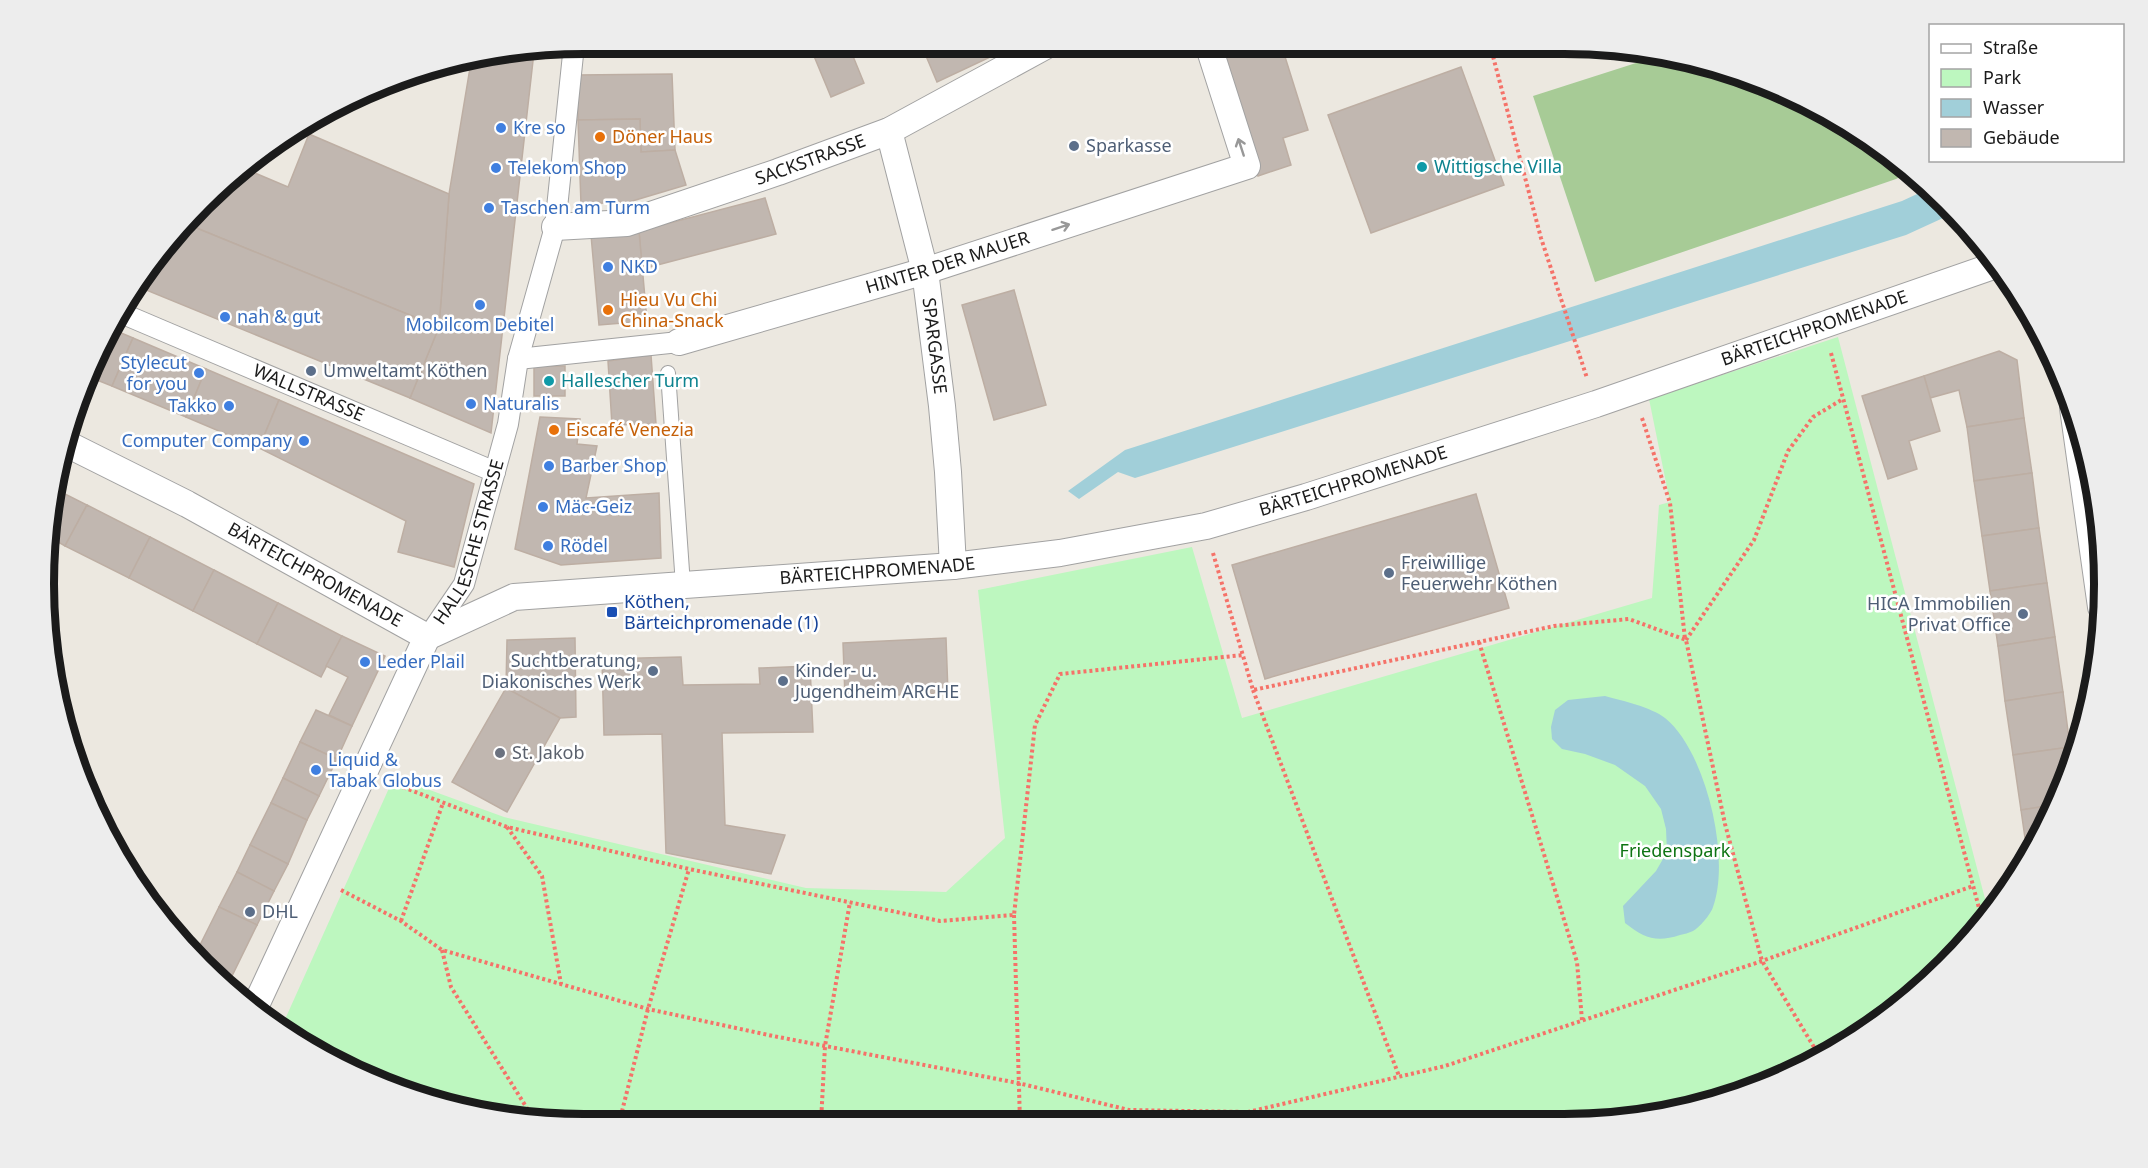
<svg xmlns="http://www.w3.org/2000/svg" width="2148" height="1168" viewBox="0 0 2148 1168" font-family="'Noto Sans',sans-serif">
	<rect width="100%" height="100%" fill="#ece8e0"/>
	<path fill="#a7cb96" d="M1661,55l43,7 130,54 78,55 -16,8 -301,103 -62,-186z"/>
	<path fill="#bdf7bf" d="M1838,337l151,577 -19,27 -105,92 -94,50 -137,37 -1085,3 -105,-17 -130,-54 -32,-26 112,-249 110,40 302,71 140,4 59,-54 -27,-248 214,-43 50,171 410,-120 7,-93 11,-3 -21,-103z"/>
	<g fill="#a1cfd9">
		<path d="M1930,188l24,25 -48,22 -771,243 -17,-6 -39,27 -11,-8 57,-41 777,-249z"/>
		<path d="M1605,696c18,5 46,11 60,22 41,33 66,140 48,189 -2,7 -14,21 -20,24 -4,2 -9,3 -13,4 -24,8 -36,3 -55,-12l-2,-17 33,-35 11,-19 -1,-23 -5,-20 -16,-23 -30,-21 -30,-11 -23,-5 -10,-10 -1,-12 4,-17 13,-10z"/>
	</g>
	<g fill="#c1b7b0" stroke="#bdaea3" stroke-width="1.5">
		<path d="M809,44h39l16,39 -33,14z"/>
		<path d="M921,44h97l-81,38z"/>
		<path d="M1218,44h63l27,86 -25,8 8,27 -33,11z"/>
		<path d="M534,52l-43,381 -81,-35 29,-71 10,-133 22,-132z"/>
		<path d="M1461,67l43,118 -133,48 -43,-118z"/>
		<path d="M672,74l3,76 -34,2 -1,-33 -62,1 -1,-45z"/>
		<path d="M640,119l1,33 34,-2 11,35 -57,17 -48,2 -3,-84z"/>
		<path d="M309,134l140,60 -10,133 -250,-102 54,-57 45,19z"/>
		<path d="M765,198l11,36 -134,35 -3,-38z"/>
		<path d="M189,225l250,102 -29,71 -276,-113z"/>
		<path d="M639,231l8,90 -48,4 -8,-90z"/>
		<path d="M1014,290l32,115 -52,15 -32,-115z"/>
		<path d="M114,330l19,8 -21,48 -20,-8z"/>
		<path d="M133,338l73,31 -20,48 -74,-31z"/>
		<path d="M1999,351l18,9 7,58 -57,9 -8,-37 -29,8 -6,-22z"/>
		<path d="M651,355l5,69 -44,1 -4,-64z"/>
		<rect x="534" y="366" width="31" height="30"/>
		<path d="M206,369l73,31 -20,48 -73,-31z"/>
		<path d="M1924,376l16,55 -31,10 8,28 -29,10 -26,-83z"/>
		<path d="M279,400l195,84 -20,83 -56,-15 8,-31 -147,-73z"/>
		<path d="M540,417l40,2 -3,25 20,2 -11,52 73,-5 2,65 -100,7 -46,-16z"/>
		<path d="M2024,418l8,55 -58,8 -7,-54z"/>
		<path d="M2032,473l7,55 -57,8 -8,-55z"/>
		<path d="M57,490l30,15 -22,41 -12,-7z"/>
		<path d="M1476,494l33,114 -244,71 -33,-114z"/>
		<path d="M87,505l63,32 -21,41 -64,-32z"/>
		<path d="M2039,528l8,55 -57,8 -8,-55z"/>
		<path d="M150,537l64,33 -21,41 -64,-33z"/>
		<path d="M214,570l64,33 -21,41 -64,-33z"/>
		<path d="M2047,583l8,54 -57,9 -8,-55z"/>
		<path d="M278,603l64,33 -21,41 -64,-33z"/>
		<path d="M342,636l43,20 -33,70 -23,-11 19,-38 -22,-11z"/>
		<path d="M2055,637l8,55 -58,9 -7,-55z"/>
		<path d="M575,638l1,79 -16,1 -54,-30 1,-48z"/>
		<path d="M946,638l2,55 -103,4 -2,-54z"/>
		<path d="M681,657l2,28 77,-1 -1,-16 51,-2 3,66 -91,1 3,92 60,10 -14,39 -105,-21 -4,-119 -58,1 -2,-76z"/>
		<path d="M506,688l54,30 -53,94 -55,-30z"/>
		<path d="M2063,692l7,55 -57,8 -8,-54z"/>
		<path d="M316,710l36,16 -15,33 -37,-17z"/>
		<path d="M300,742l37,17 -18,37 -36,-18z"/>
		<path d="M2070,747l3,17 -19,41 -33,5 -8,-55z"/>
		<path d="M283,778l36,18 -12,24 -36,-17z"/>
		<path d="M271,803l36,17 -19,44 -38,-19z"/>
		<path d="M2054,805l-22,49 -4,5 -7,-49z"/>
		<path d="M250,845l38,19 -14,27 -37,-19z"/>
		<path d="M237,872l37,19 -17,34 -38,-18z"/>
		<path d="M219,907l38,18 -28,57 -34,-27z"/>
	</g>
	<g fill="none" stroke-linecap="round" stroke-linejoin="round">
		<g stroke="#a2a2a2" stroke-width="16">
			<path id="service" d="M668,373l15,212"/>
		</g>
		<g stroke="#a2a2a2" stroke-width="22">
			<g id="pedestrian">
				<path id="s1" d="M121,313l374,159"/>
				<path d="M518,359l161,-17"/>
				<path id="s2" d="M428,637l36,-53 44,-160 10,-65 37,-132 19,-182"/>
			</g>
		</g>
		<g stroke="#a2a2a2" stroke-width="28">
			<g id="minor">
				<path id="s3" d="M889,131l36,140 17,135 6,66 5,94"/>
				<path id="s4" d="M555,227l72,-4 151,-51 111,-41 160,-87"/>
				<path id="s5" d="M679,342l246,-71 322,-105 -39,-122"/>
				<path d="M2073,408l28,199"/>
				<path id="s6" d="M63,442l124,62 240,133"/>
				<path id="s7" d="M427,637l87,-40 439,-31 107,-13 146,-27 100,-29 290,-93 403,-140"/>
				<path d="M256,1005l171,-368"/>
			</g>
		</g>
		<g stroke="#f57269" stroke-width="4" stroke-dasharray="3 3" stroke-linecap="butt">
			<path d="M1490,45l51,193 46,140"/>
			<path d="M1831,353l152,570"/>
			<path d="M1642,418l28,85 15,136"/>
			<path d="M1213,553l40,137 301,-64 75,-7 57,21 39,184 37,137 58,96"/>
			<path d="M1686,640l68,-100 34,-89 25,-34 30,-18"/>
			<path d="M1479,642l98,320 5,58"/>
			<path d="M1253,690l146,386"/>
			<path d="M392,783l115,44 182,42 251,52 74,-6 21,-190 25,-51 183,-19"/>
			<path d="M507,827l35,49 19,108"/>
			<path d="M341,890l60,31 41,29 206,59 125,27 245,47 111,27 119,2 197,-46 317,-105 211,-75"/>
			<path d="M1014,915l6,207"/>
			<path d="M401,921l42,-118"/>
			<path d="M442,950l9,37 84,134"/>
			<path d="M1248,1112l1,9"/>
			<path d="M821,1122l4,-76 25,-144"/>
			<path d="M619,1123l29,-114 41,-140"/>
		</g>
		<use href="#service" stroke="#fff" stroke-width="14"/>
		<use href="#pedestrian" stroke="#fff" stroke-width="20"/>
		<use href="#minor" stroke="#fff" stroke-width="26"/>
	</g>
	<defs><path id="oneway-shaft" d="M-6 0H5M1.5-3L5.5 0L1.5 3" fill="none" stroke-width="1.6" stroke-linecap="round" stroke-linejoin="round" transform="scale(1.5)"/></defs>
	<g stroke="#989898">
		<use href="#oneway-shaft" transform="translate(1241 147) rotate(-108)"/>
		<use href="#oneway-shaft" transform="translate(1061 227) rotate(-18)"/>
	</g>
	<g fill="#3f7fe0" stroke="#fff" stroke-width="2">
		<circle cx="501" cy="128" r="6"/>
		<circle cx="496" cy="168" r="6"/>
		<circle cx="489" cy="208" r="6"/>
		<circle cx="608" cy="267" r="6"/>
		<circle cx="480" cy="305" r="6"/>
		<circle cx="225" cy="317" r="6"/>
		<circle cx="199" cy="373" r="6"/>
		<circle cx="471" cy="404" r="6"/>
		<circle cx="229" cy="406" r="6"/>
		<circle cx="304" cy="441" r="6"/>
		<circle cx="549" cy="466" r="6"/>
		<circle cx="543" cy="507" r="6"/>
		<circle cx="548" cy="546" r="6"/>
		<circle cx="365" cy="662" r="6"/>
		<circle cx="316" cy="770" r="6"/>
	</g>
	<g fill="#e8710a" stroke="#fff" stroke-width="2">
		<circle cx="600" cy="137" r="6"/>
		<circle cx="608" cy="310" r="6"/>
		<circle cx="554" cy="430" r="6"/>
	</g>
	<g fill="#5c6f8a" stroke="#fff" stroke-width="2">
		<circle cx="1074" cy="146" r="6"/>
		<circle cx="311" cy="371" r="6"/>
		<circle cx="1389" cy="573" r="6"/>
		<circle cx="2023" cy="614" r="6"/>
		<circle cx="653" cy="671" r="6"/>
		<circle cx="783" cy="681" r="6"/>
		<circle cx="250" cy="912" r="6"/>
	</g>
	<g fill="#0f9aa8" stroke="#fff" stroke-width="2">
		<circle cx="1422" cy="167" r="6"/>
		<circle cx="549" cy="381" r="6"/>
	</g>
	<rect fill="#1a4fb4" stroke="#fff" stroke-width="2" x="606" y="606" width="12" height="12" rx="3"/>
	<circle fill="#6b7280" stroke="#fff" stroke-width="2" cx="500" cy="753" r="6"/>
	<g text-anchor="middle" stroke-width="5" stroke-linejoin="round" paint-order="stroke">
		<g font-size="18" fill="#366cbe" stroke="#fff" text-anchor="start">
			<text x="513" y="134">Kre so</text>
			<text x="508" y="174">Telekom Shop</text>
			<text x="501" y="214">Taschen am Turm</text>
			<text x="620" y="273">NKD</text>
			<text x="237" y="323">nah &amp; gut</text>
			<text x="480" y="331" text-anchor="middle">Mobilcom Debitel</text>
			<text x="187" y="369" text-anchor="end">Stylecut<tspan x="187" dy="21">for you</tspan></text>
			<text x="483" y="410">Naturalis</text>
			<text x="217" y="412" text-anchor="end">Takko</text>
			<text x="292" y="447" text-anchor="end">Computer Company</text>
			<text x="561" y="472">Barber Shop</text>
			<text x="555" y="513">Mäc-Geiz</text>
			<text x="560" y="552">Rödel</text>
			<text x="377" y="668">Leder Plail</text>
			<text x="328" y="766">Liquid &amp;<tspan x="328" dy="21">Tabak Globus</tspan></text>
		</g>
		<g font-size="18" fill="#c56008" stroke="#fff" text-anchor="start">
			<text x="612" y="143">Döner Haus</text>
			<text x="620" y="306">Hieu Vu Chi<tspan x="620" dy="21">China-Snack</tspan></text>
			<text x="566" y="436">Eiscafé Venezia</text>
		</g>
		<g font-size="18" fill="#4e5e75" stroke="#fff" text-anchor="start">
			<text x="1086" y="152">Sparkasse</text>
			<text x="323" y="377">Umweltamt Köthen</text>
			<text x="1401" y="569">Freiwillige<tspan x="1401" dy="21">Feuerwehr Köthen</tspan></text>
			<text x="2011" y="610" text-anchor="end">HICA Immobilien<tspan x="2011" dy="21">Privat Office</tspan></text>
			<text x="641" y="667" text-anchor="end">Suchtberatung,<tspan x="641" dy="21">Diakonisches Werk</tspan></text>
			<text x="795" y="677">Kinder- u.<tspan x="795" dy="21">Jugendheim ARCHE</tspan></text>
			<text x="262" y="918">DHL</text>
		</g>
		<g font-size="18" fill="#1b1b1b" stroke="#fff">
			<text dy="6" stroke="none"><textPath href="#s4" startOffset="266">SACKSTRASSE</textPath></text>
			<text dy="6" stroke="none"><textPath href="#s5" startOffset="280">HINTER DER MAUER</textPath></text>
			<text dy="6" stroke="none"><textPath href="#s7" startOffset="1432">BÄRTEICHPROMENADE</textPath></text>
			<text dy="6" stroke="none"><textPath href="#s3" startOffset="220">SPARGASSE</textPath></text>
			<text dy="6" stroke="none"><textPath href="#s1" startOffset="204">WALLSTRASSE</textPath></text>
			<text dy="6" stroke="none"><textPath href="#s7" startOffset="946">BÄRTEICHPROMENADE</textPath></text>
			<text dy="6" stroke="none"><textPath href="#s2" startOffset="105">HALLESCHE STRASSE</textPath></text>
			<text dy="6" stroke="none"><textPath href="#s7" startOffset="460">BÄRTEICHPROMENADE</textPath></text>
			<text dy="6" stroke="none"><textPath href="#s6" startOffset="285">BÄRTEICHPROMENADE</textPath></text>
		</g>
		<g font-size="18" fill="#0d838f" stroke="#fff" text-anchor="start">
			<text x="1434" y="173">Wittigsche Villa</text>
			<text x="561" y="387">Hallescher Turm</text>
		</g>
		<g font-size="18" fill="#164399" stroke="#fff" text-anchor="start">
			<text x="624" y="608">Köthen,<tspan x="624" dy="21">Bärteichpromenade (1)</tspan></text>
		</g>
		<g font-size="18" fill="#5b616d" stroke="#fff" text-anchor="start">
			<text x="512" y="759">St. Jakob</text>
		</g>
		<g font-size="18" fill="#0e7413" stroke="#fff">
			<text x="1675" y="857">Friedenspark</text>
		</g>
	</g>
	<path d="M0 0H2148V1168H0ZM584 54H1564A530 530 0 0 1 2094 584V584A530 530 0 0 1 1564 1114H584A530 530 0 0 1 54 584V584A530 530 0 0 1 584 54Z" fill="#ededed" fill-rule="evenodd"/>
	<path fill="none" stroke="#1b1b1b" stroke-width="8" d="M584 54H1564A530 530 0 0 1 2094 584V584A530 530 0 0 1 1564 1114H584A530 530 0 0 1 54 584V584A530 530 0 0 1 584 54Z"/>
	<rect x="1929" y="24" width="195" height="138" fill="#ffffff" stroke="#a4a4a4" stroke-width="1.5"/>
	<rect x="1941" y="44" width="30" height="9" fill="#ffffff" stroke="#a4a4a4" stroke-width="1.5"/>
	<text x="1983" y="54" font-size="18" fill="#1b1b1b">Straße</text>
	<rect x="1941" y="69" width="30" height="18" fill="#bdf7bf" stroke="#a4a4a4" stroke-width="1.5"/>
	<text x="1983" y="84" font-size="18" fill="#1b1b1b">Park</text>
	<rect x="1941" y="99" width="30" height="18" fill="#a1cfd9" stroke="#a4a4a4" stroke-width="1.5"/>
	<text x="1983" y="114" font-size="18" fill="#1b1b1b">Wasser</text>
	<rect x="1941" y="129" width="30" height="18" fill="#c1b7b0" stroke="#a4a4a4" stroke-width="1.5"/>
	<text x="1983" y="144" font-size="18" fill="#1b1b1b">Gebäude</text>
</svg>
